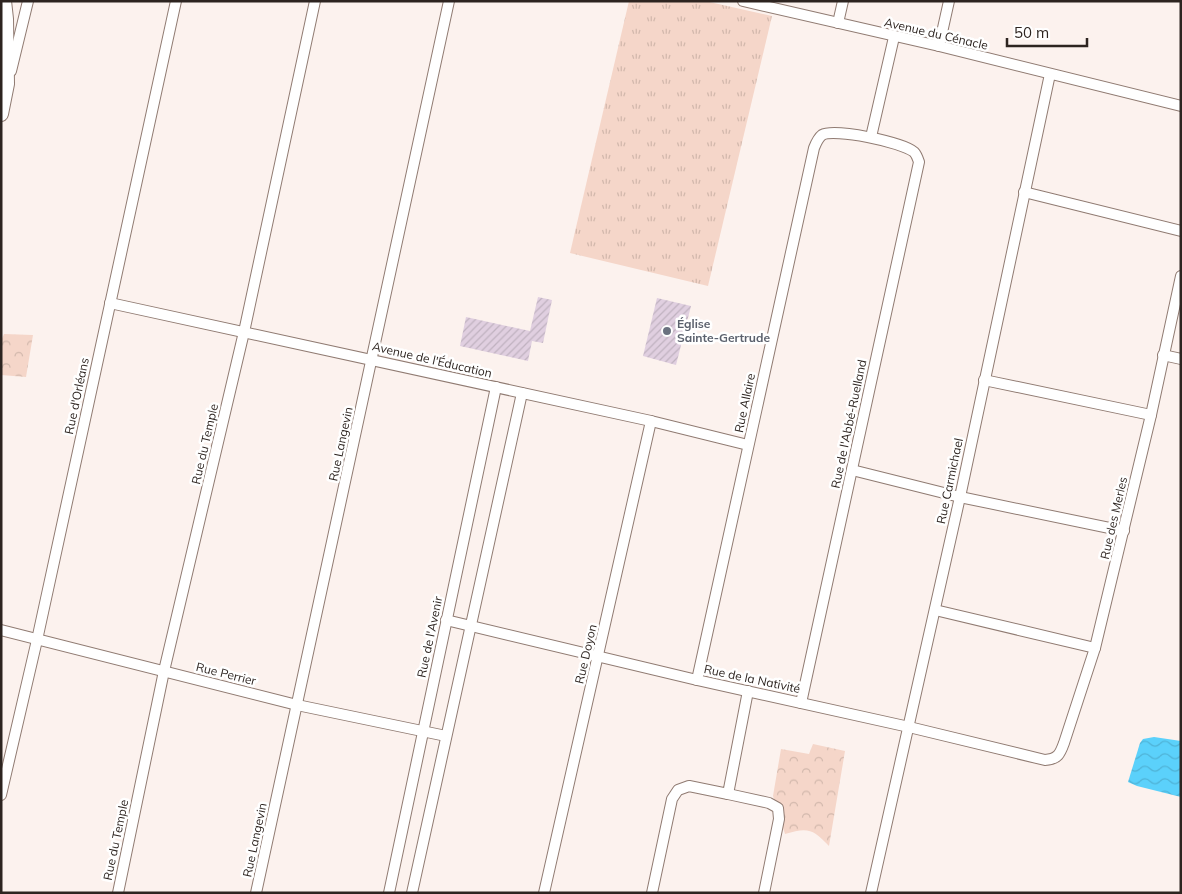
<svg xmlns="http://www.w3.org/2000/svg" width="1182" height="894" viewBox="0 0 1182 894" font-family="Mulish,sans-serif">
	<defs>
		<pattern id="forest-crowns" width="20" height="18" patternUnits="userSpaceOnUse" patternTransform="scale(1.25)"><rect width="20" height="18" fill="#f5d6c9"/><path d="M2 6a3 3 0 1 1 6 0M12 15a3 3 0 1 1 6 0" fill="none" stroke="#d2b8ac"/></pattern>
		<pattern id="park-tufts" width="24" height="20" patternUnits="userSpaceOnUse" patternTransform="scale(1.25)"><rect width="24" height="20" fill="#f5d6c9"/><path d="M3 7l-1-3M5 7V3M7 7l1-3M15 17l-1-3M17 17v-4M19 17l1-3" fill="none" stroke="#d2b8ac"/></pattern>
		<pattern id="water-waves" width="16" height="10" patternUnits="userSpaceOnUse" patternTransform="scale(1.25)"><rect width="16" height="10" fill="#5bd1fb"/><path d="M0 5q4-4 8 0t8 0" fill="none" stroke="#4fb3d7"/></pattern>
		<pattern id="building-hatch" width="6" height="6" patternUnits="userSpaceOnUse" patternTransform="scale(1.25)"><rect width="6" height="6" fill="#e0cfe0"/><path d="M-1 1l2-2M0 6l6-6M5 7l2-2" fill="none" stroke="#c0b2c0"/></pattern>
	</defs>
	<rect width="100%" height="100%" fill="#fcf2ee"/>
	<g fill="url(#forest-crowns)">
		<path d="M4,334l29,1 -7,42 -25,-2v-34z"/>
		<path d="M813,744l32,7 -16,95c-16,-17 -21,-19 -44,-12l-12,-38 8,-47 28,5z"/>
	</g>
	<path fill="url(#park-tufts)" d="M629,1h76l67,15 -64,270 -138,-33z"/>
	<path fill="url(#water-waves)" d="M1154,737l27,4v56l-44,-11 -9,-4 12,-39 3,-4z"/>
	<g fill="url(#building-hatch)">
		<path d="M538,297l14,3 -9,43 -11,-2 -4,20 -68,-15 6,-29 64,14z"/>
		<path d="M657,298l34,8 -15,59 -33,-9z"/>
	</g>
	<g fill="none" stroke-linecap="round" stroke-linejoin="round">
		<g stroke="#907b72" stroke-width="12">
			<g id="street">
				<path d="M743,1l196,45 242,60"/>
				<path d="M838,23l5,-22"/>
				<path d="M939,46l10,-45"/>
				<path d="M11,71l17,-70"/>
				<path d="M871,137l23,-100"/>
				<path d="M1024,192l157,39"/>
				<path d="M110,303l541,118 97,24"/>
				<path d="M1163,355l18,4"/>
				<path d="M984,380l167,35"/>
				<path d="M852,470l108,27 164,34"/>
				<path d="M935,610l160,38"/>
				<path d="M446,620l251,60 212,47 136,33c13,-1 15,-6 19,-17l31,-95 56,-233 30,-139"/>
				<path d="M1,630l296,75 149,31"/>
				<path d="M697,680l117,-532c2,-5 4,-10 8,-13 12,-7 80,7 92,17 2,2 4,7 5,10l-118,541"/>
				<path d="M728,794l41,9 9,5 1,11 -15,74"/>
				<path d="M1,795l36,-155 139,-639"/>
				<path d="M118,893l46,-222 80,-339 71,-331"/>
				<path d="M256,893l193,-892"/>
				<path d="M389,893l107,-506"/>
				<path d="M412,893l110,-500"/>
				<path d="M544,893l107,-472"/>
				<path d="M652,893l20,-94 6,-9 11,-4 39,8 20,-103"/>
				<path d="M871,893l89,-396 90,-423"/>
			</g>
		</g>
		<g stroke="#907b72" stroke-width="16">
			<path id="secondary" d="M1,114l6,-30 -1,-65 -2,-18"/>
		</g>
		<use href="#street" stroke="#fff" stroke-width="10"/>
		<use href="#secondary" stroke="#fff" stroke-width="14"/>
	</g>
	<circle fill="#6b7280" stroke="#fff" stroke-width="2" cx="667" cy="331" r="5"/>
	<g text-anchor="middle" stroke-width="5" stroke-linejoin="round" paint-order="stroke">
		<g font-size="12" fill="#2d2420" stroke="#fff">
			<text transform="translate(936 34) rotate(13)" y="4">Avenue du Cénacle</text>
			<text transform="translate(432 360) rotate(13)" y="4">Avenue de l'Éducation</text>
			<text transform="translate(77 396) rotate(-78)" y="4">Rue d'Orléans</text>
			<text transform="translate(745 403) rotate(-78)" y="4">Rue Allaire</text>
			<text transform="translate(849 424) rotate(-78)" y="4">Rue de l'Abbé-Ruelland</text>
			<text transform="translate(205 444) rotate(-77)" y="4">Rue du Temple</text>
			<text transform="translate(341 444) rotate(-78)" y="4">Rue Langevin</text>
			<text transform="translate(950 481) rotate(-78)" y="4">Rue Carmichael</text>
			<text transform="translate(1114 518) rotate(-77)" y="4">Rue des Merles</text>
			<text transform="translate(430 637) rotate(-78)" y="4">Rue de l'Avenir</text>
			<text transform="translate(586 654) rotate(-77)" y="4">Rue Doyon</text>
			<text transform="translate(226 674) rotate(14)" y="4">Rue Perrier</text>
			<text transform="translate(752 679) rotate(12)" y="4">Rue de la Nativité</text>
			<text transform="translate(116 840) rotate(-78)" y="4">Rue du Temple</text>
			<text transform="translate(255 840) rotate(-78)" y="4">Rue Langevin</text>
		</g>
		<g font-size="12" font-weight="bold" fill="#5b616d" stroke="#fff" text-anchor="start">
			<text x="677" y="328">Église<tspan x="677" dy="14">Sainte-Gertrude</tspan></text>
		</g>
	</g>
	<rect width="1182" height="894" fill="none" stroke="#2d2420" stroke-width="5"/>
	<path d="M1007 38v8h80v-8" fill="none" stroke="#2d2420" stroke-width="2.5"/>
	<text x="1014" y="38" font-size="15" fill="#2d2420" stroke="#ffffff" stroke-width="4" paint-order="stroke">50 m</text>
</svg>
